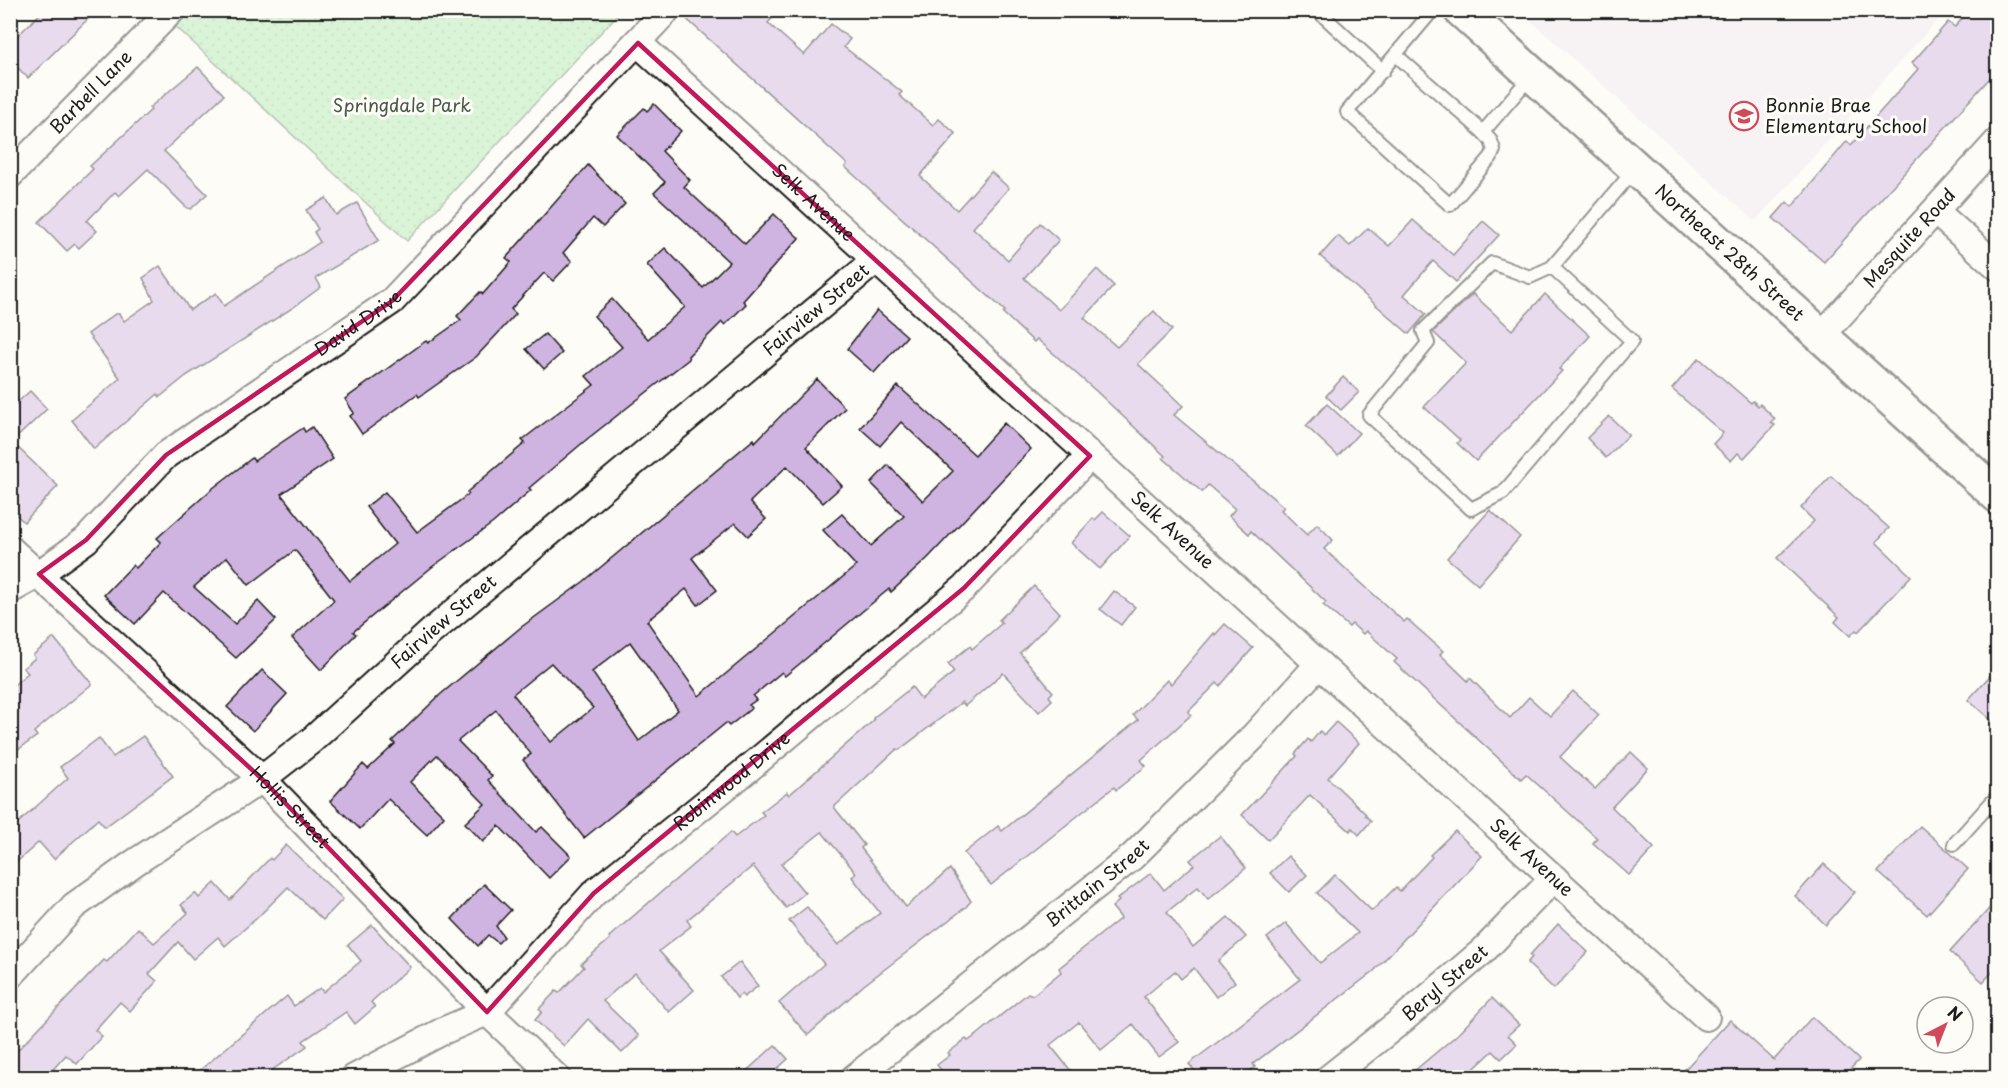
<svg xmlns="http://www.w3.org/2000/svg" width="2008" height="1088" viewBox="0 0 2008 1088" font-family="'Playpen Sans',sans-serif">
	<defs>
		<pattern id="park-dots" width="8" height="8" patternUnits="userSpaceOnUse" patternTransform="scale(1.5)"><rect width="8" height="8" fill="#b0eaaf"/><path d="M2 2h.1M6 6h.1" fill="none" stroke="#97c896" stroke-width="1.8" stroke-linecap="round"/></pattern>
	</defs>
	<rect width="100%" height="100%" fill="#fdfcf7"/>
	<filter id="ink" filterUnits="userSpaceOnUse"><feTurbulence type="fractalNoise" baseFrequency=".0167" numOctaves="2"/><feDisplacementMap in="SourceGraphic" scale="12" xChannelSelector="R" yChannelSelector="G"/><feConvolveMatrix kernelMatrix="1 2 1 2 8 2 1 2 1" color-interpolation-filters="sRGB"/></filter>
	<g filter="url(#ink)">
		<path fill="#efe6f0" d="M1520,11h426l-191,210z"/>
		<path fill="url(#park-dots)" stroke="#668366" stroke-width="1.5" d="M159,11h462l-214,230z"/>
		<g fill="#cfb4e1" stroke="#1c1c1c" stroke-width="1.5" fill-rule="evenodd">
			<path d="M44,10h53l-69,68 -18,-18v-17z"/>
			<path d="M682,10h98l-12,13 36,32 27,-31 19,15 -6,8 58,45 -3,3 34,30 6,-6 17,15 -36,42 37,34 34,-38 18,16 -36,40 35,32 32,-37 19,17 -35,38 35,32 38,-41 17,17 -30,32 33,29 37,-36 18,19 -34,34 45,42 -9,9 110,92 -3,3 26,25 10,-11 16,16 -9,9 80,73 3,-3 36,32 -3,3 28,27 2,-3 40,40 19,-21 21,19 23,-25 26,24 -39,42 35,32 36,-37 17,16 -36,39 42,41 -25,27 -36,-32 4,-5 -71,-64 -5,5 -127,-117 3,-3 -31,-28 -3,3 -11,-10 -3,3 -26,-22 3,-3 -75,-71 -2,3 -20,-18 6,-7 -27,-24 -6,7 -39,-34 2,-2 -69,-65 -59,-52 -3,3 -31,-29 2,-2 -160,-144 2,-3 -166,-150z"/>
			<path d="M1969,10h29v59l-174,193 -51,-44 14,-16 5,5 55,-66 4,4 67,-76 -6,-6 36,-41 7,5z"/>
			<path d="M198,67l26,28 -60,56 43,43 -16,15 -4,-1 -39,-39 -29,27 -4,-4 -28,29 10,10 -18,17 -4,-4 -8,7 -28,-29 54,-53 -3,-3 61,-56 -2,-2z"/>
			<path d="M654,104l27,27 -19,20 28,29 -6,7 61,57 29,-30 25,24 -56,63 3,3 -21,21 -3,-3 -34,34 1,3 -103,81 -57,48 2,2 -38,33 -61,44 -79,65 3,2 -35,36 -29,-32 42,-38 -39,-50 -46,35 -22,-28 -33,30 41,37 23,-23 18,19 -40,38 -72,-65 -29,31 -31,-29 29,-30 3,3 25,-26 -4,-4 56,-50 39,-30 2,3 49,-33 2,4 7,-5 21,32 -52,35 69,87 45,-37 -29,-37 19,-15 32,40 52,-38 -2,-2 58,-49 -3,-3 72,-55 -8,-9 36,-29 -28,-31 18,-17 36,40 37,-32 -38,-42 18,-17 38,40 26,-26 -75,-69 11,-11 -48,-47 27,-27 3,3z"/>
			<path d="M588,165l37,39 -22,23 -10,-9 -30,35 9,8 -19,20 -9,-8 -33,36 5,5 -40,43 -57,40 -2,-3 -55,40 -12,-18 4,-3 -9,-14 81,-58 2,2 33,-23 -4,-4 23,-24 3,2 28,-32 -5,-4z"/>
			<path d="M326,198l10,17 21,-12 22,37 -63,38 5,9 -27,20 -108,69 -26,21 -2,-3 -64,55 -22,-29 48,-42 -32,-44 27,-20h4l5,7 30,-21 -11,-22 17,-12 30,44 26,-17 8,13 96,-64 -6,-10 4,-3 -12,-19z"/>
			<path d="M1413,220l40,35 30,-34 16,14 -43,47 -23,-21 -29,34 22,19 -17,20 -89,-78 18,-20 12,10 18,-18 21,18z"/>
			<path d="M1473,294l39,36 33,-36 45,42 -31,33 3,2 -86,90 -19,-18 3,-3 -36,-33 42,-44 -33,-31z"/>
			<path d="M877,310l30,26 -33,37 -27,-24z"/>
			<path d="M545,334l17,19 -18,16 -18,-20z"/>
			<path d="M1699,358l52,45 2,-2 5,5 2,-2 15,15 -4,4 4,2 -31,33 -6,-5 -7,8 -18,-17 10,-11 -51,-44z"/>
			<path d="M1343,377l16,15 -18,18 -15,-14z"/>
			<path d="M817,379l28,29 -39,39 36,39 -19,17 -36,-37 -37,36 16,17 -18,17 -13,-13 -43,35 25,32 -19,15 -12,-16 -39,32 52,75 157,-130 -33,-36 19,-16 29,32 33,-30 -33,-33 17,-18 35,36 30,-30 -52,-49 -21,24 -20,-18 38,-42 77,69 29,-32 27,26 -103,109 -37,34 -2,-3 -104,87 -3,-4 -29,24 3,4 -7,5 3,3 -23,18 -3,-3 -16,13 -126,102 -61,-78 8,-6 -35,-44 -38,31 34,35 -4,4 48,52 6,-5 29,29 -22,22 -50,-52 -16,16 -18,-19 20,-19 -48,-49 -27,27 34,34 -17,19 -39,-36 -28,30 -30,-28 33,-37 5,5 27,-25 -3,-3 49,-47 79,-66 63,-46 171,-143 1,3zM630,642l48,68 -39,31 -47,-69zM551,663l42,45 -42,34 -38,-48z"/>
			<path d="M30,391l17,18 -35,33 46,44 -34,36 -14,-13v-100z"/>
			<path d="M1327,404l32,29 -21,23 -32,-30z"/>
			<path d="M1609,416l20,19 -23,23 -19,-20z"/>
			<path d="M1831,476l58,52 -13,14 35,34 -53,56 -2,-2 -6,6 -15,-14 4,-5 -62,-59 37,-37 -13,-13z"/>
			<path d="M1490,510l30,27 -42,48 -31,-27z"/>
			<path d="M1103,512l27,24 -30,33 -29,-26 22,-25 2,2z"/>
			<path d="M1034,586l26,27 -40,40 33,39 -4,4 3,4 -13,12 -36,-39 -38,33 -3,-4 -63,48 -2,-1 -63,58 30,38 -3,3 45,59 44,-38 21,32 -5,6 -102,78 -56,50 -29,-32 45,-39 -35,-43 18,-14 31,38 42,-32 -28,-36 4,-4 -34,-41 -41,32 24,29 -19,15 -33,-42 -66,54 4,6 -32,25 35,39 -25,22 -34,-39 -32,28 36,35 -17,17 -34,-34 -24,27 -29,-26 7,-8 -3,-3 17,-18 3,2 25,-26 -3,-3 29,-25 -1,-2 122,-105 4,5 29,-22 -3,-3 26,-20 2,3 85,-75 -1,-2 39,-31 9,12 33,-27 -6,-8 22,-18 2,3 30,-26 -3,-3z"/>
			<path d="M1114,591l21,16 -14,18 -21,-16z"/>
			<path d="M1225,624l28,24 -33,38 -3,-3 -29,29 3,3 -50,45 5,6 -30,24 -2,-3 -123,98 -27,-32 34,-27 4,5 136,-111 -5,-5 34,-35 4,4 43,-51 1,2z"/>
			<path d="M54,638l38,46 -58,48 3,4 -18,13 -9,-12v-49l18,-15 -5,-5 12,-10 -2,-3z"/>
			<path d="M1998,667v59l-30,-26z"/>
			<path d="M262,670l25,24 -34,37 -26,-24z"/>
			<path d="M1336,722l23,21 -31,35 38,36 -1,1 6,6 -12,14 -7,-7 -2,3 -40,-36 -42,45 -26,-25 55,-59 -2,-2 13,-15 3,3 9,-11 4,4z"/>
			<path d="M143,736l30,40 -68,51 -7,-8 -44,40 -15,-17 -29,26v-38l58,-52 -8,-11 39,-29 14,19z"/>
			<path d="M1920,826l48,43 -41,46 -49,-43z"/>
			<path d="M1455,831l27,25 -108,115 -121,93 2,3 -13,10h-42l-11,-13 111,-85 -33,-41 19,-15 34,40 38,-30 -41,-40 18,-18 37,36 24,-24 4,4 32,-34 -2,-2z"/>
			<path d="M1220,836l26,32 -38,31 -10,-12 -31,25 26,35 35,-30 18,20 -28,24 17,21 -19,15 -22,-29 -13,11 -6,-8 -31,26 35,45 -20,15 -26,-33 -32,26 -22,-28 -29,23 26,32h-129l-10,-12 13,-10 -2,-2 18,-14 2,2 9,-6 51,-42 5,2 28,-23 -2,-4 62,-50 -9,-11 7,-6 -2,-2 34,-26 13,17 30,-25 -4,-5z"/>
			<path d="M286,845l57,54 -20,21 -35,-33 -30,30 -33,29 -7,-9 -25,22 -15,-17 -29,32 8,7 -27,30 -10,-9 -25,28 7,6 -25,28 -11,-9 -20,22h-36v-19l94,-98 3,2 31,-34 16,15 34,-30 -7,-8 14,-12 4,5 16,-15 15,17 40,-42 2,2z"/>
			<path d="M1288,856l19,19 -18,17 -19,-19z"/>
			<path d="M1824,864l31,28 -29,33 -31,-29z"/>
			<path d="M484,884l27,26 -15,16 8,11 -6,6 -10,-8 -10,11 -26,-27z"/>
			<path d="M1998,899v67l-15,16 -33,-30z"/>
			<path d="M1558,924l30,28 -34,37 -27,-26 5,-6 -2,-2z"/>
			<path d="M372,925l38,42 -39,35 4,5 -20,17 -9,-12 -43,29 4,5 -45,31h-70l95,-81 7,10 26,-18 3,4 38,-31 -13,-16z"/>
			<path d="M740,962l18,24 -14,11 -3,-3 -4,4 -16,-21z"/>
			<path d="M1492,998l27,27 -11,10 9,9 -16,15 -8,-8 -28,26h-58l51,-43z"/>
			<path d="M1812,1017l47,43 -16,17h-165l52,-57 44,40z"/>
			<path d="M775,1045l13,14 -20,18h-28z"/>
		</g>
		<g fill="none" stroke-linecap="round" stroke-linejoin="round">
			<g stroke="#1c1c1c" stroke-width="16">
				<g id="service">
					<path d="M1317,10l66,61"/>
					<path d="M1433,10l-86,102 103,93 41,-48 3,-7 -3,-9 -8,-9 48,-56"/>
					<path d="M1396,55l87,77"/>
					<path d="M1552,267l-22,10 -38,-14 -69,68 5,12 -59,72 102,94 32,-16 129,-152 -80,-74 83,-98"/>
					<path d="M1954,844l44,-49"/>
				</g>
			</g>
			<g stroke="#1c1c1c" stroke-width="30">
				<g id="minor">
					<path id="s1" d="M638,43l1068,974"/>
					<path id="s2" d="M10,175l162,-165"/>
					<path d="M1935,211l63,56"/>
					<path id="s3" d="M1821,336l177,-195"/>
					<path id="s4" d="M10,549l252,230 225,233 70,66"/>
					<path id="s5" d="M10,590l29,-16 47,-34 80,-85 226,-154 275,-291"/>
					<path id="s6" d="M10,976l64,-70 60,-43 128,-84 50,-39 120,-109 444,-371"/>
					<path id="s7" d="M354,1078l91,-48 42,-18 107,-119 154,-124 216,-181 126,-132"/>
					<path id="s8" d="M854,1078l278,-221 121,-120 66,-73"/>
					<path id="s9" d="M1329,1078l73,-58 81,-69 71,-73"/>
				</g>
			</g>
			<g stroke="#1c1c1c" stroke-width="38">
				<g id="primary">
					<path id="s10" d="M1461,10l537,486"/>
				</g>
			</g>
			<use href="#service" stroke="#fdfcf7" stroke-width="12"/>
			<use href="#minor" stroke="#fdfcf7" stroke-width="26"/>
			<use href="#primary" stroke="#fdfcf7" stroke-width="33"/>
		</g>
	</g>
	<path d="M0 0H2008V1088H0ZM638,43l452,413 -126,132 -370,305 -107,119 -225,-233 -223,-205 47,-34 80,-85 226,-154z" fill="#fdfcf7" fill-opacity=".55" fill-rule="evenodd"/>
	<path fill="none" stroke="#c2185b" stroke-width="4.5" stroke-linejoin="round" d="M638,43l452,413 -126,132 -370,305 -107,119 -225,-233 -223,-205 47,-34 80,-85 226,-154z"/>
	<defs>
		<g id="school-ring" transform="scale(1.5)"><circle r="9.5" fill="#fdfcf7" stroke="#d1495b" stroke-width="1.5"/><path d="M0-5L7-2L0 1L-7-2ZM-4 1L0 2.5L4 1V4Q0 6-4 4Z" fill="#d1495b"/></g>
	</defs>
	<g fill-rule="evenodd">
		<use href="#school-ring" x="1744" y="116"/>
	</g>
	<g text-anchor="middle" stroke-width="6" stroke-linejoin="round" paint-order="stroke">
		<g font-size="18" fill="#1c1c1c" stroke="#fdfcf7">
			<text dy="6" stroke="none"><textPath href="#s2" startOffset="116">Barbell Lane</textPath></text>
			<text dy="6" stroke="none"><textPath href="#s1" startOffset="237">Selk Avenue</textPath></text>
			<text dy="6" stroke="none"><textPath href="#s3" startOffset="132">Mesquite Road</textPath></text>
			<text dy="6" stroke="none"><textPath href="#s10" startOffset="362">Northeast 28th Street</textPath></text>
			<text dy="6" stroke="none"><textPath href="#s6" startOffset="1048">Fairview Street</textPath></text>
			<text dy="6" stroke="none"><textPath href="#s5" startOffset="441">David Drive</textPath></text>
			<text dy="6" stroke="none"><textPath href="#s1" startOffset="723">Selk Avenue</textPath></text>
			<text dy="6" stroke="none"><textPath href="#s6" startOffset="562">Fairview Street</textPath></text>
			<text dy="6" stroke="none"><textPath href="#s7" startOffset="486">Robinwood Drive</textPath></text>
			<text dy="6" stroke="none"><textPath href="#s4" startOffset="381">Hollis Street</textPath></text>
			<text dy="6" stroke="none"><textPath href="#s1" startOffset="1209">Selk Avenue</textPath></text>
			<text dy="6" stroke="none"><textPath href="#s8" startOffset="312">Brittain Street</textPath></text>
			<text dy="6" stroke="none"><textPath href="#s9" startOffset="150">Beryl Street</textPath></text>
		</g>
		<g font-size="18" fill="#485a48" stroke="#fdfcf7">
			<text x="402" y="112">Springdale Park</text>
		</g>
		<g font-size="18" fill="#1c1c1c" stroke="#fdfcf7" text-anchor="start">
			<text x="1765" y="112">Bonnie Brae<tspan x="1765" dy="21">Elementary School</tspan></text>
		</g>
	</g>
	<rect width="2008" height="1088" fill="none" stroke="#fdfcf7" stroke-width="36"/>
	<rect x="18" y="18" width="1972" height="1052" fill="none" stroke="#1c1c1c" stroke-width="2" filter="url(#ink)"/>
	<g transform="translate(1945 1025) rotate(42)"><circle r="28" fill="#fdfcf7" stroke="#a3a29f" stroke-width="1.5"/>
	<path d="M0-4.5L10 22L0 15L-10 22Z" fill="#d1495b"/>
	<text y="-9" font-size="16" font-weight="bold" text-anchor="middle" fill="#1c1c1c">N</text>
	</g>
</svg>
